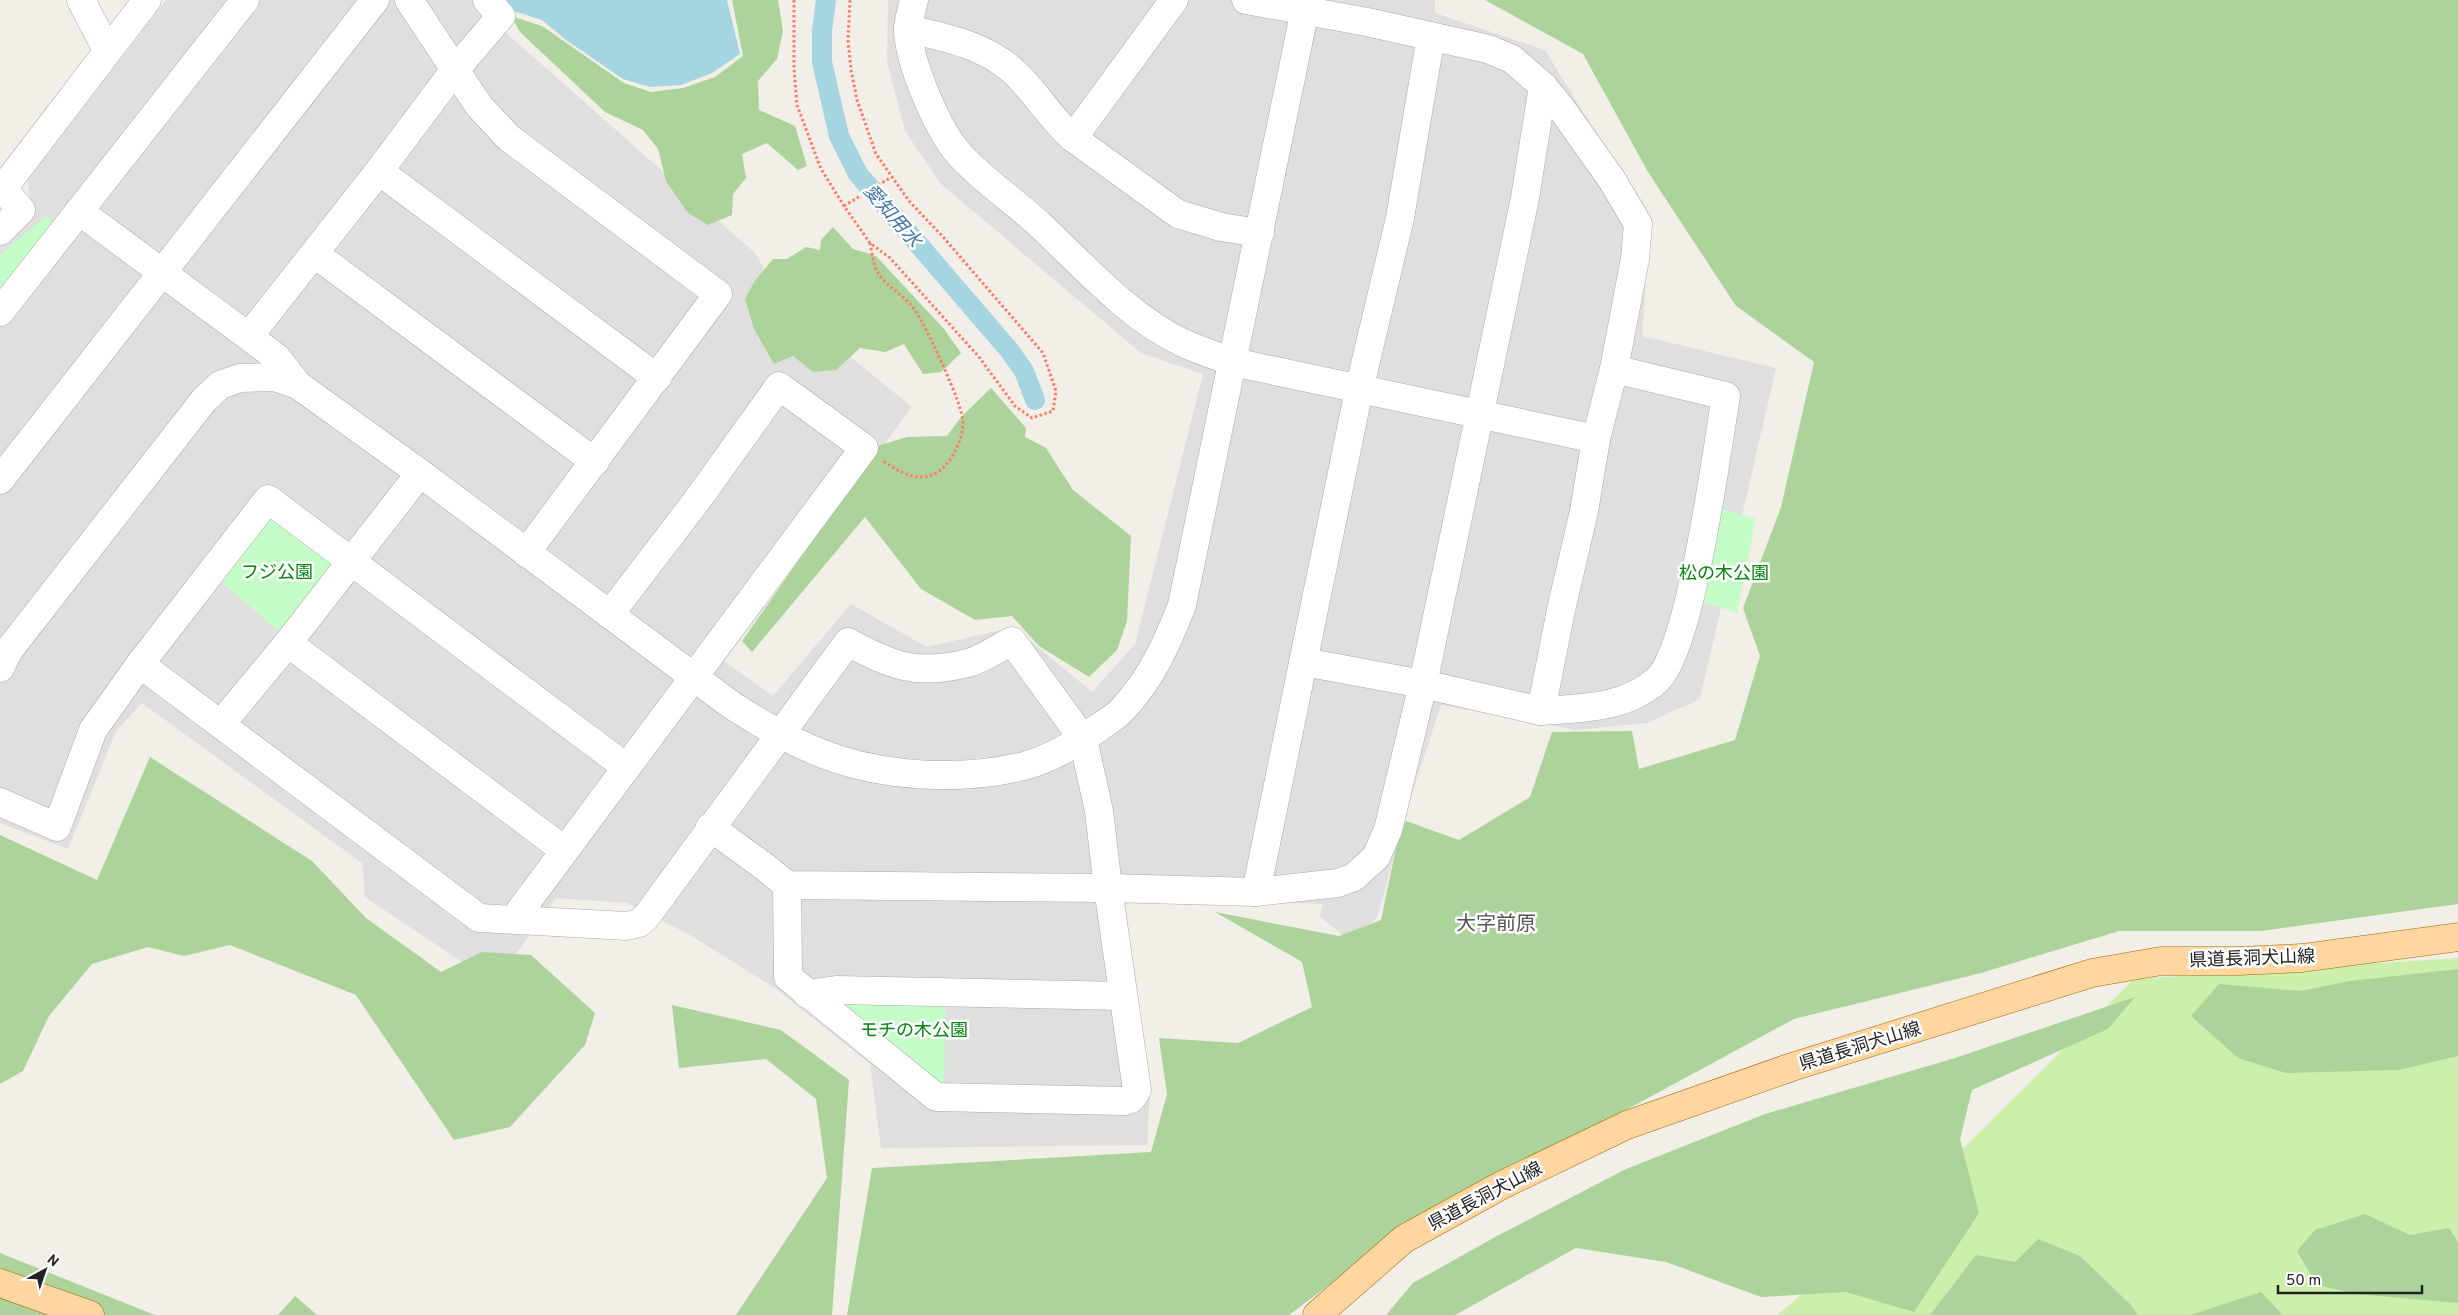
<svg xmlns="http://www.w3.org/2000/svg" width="2458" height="1315" viewBox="0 0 2458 1315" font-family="Overpass,'Noto Sans JP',sans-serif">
	<rect width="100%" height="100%" fill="#f2efe8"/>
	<path fill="#e0dfdf" d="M166,0h313l25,31 251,222 29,50 128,104 -188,254 49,35 78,-92 76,43 87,-20 78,65 43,-48 68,-270 -62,-21 -200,-169 -36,-53 -18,-70 1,-61h547v13l110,37 105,170 -8,116 134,32 -76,331 -53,24 -71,7 -135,-25 -35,107 -29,106 -29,21 -28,-22 3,-13 -186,-7 -13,9 26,190 -3,49 -266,3 -11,-84 -95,-76 -85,-53 -63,-32 -71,-5 -61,86 -130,-87 -3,-34 -220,-160 -26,28 -48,118 -68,-26v-581l31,-28 -3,-35z"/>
	<path fill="#cdefac" d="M2458,958v357h-681l116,-97 241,-239z"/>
	<g fill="#acd49a">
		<path d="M732,0h46l5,31 -6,28 -19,22 1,29 36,16 12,40 -9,4 -31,-27 -25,11 4,24 -13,16 -1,21 -24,10 -20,-12 -22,-32 -8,-32 -15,-19 -38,-18 -85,-80 -9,-16 31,10 82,57 27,9 32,-4 32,-11 28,-21z"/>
		<path d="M1485,0h973v904l-197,27h-142l-138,42 -187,46 -397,215 -108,81h-442l25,-147 279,-16 16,-58 -8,-56 79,5 74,-36 -10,-45 -87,-50 124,24 42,-16 15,-72 10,-27 53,19 71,-43 22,-65 80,-1 7,38 96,-29 25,-84 -17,-48 38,-101 33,-145 -78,-56 -88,-134 -65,-118z"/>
		<path d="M833,227l20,22 23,7 68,73 17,24 -20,19 -18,2 -19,-30 -19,8 -25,-4 -24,22 -23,2 -20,-16 -19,8 -20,-35 -9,-30 9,-17 19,-23h14l19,-12 14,3 1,-10z"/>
		<path d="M991,388l35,40 -1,9 21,11 27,42 58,46 -4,85 -10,29 -28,27 -50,-31 -27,-30 -37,4 -54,-31 -56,-72 -113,135 -10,-11 111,-158 21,-36 33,-10 40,-1 14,-19z"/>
		<path d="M150,757l162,104 54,57 75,54 41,-20 49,3 64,58 -10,32 -75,82 -56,13 -98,-145 -126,-50 -46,11 -36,-9 -56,17 -43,52 -26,55 -23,13v-249l97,45z"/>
		<path d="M2458,969v87l-59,14 -113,3 -48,-15 -47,-42 28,-32 82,7 49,-10z"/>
		<path d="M2135,997l-27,32 -136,61 -12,49 19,74 -65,99 -68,-20 -85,5 -95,-35 -90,-14 -121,67h-69l27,-32 84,-47 129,-67 139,-55 190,-56z"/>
		<path d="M672,1005l109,25 68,50 -17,235h-96l91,-137 -11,-79 -50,-40 -87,9z"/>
		<path d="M2365,1214l45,21 39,-7 9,14v61l-102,-9 -39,-9 -20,-34 18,-21z"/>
		<path d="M2038,1239l42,17 50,48 8,11h-208l46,-60 39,7z"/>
		<path d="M0,1253l155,62h-155z"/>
		<path d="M2261,1292l22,23h-93z"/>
		<path d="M295,1296l22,19h-39z"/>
	</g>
	<g fill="#c4fdc8">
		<path d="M46,216l10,8 -56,73v-42z"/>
		<path d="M1718,508l38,11 -19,94 -40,-13z"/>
		<path d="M270,513l63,47 2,9 -53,65 -65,-56z"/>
		<path d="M945,999l-1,92 -122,-90z"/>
	</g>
	<path fill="#a6d5e2" d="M502,0h225l13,54 -28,19 -31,12 -31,2 -27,-8 -57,-39 -24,-20 -35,-11z"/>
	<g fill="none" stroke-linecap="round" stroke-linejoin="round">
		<path stroke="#a6d5e2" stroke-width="20" d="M826,0l-4,31v31l17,74 19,38 151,176 15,21 11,29"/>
		<g stroke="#a9a9a9" stroke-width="29">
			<g id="minor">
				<path d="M81,0l26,50"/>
				<path d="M409,0l70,106 30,32 209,156 -192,259"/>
				<path d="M914,0c-2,9 -6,20 -6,30 1,33 30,101 52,125 24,26 54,46 80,70 45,42 87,91 143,118 16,7 33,13 50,19l363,77"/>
				<path d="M1246,0l121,22 121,27 24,10 31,27 18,22 51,72 26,44 -3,35 -21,110 -18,70 -12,72 -23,99 -20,101 -118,-27 -119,-22"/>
				<path d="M908,29c41,9 85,18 114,51 18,19 31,41 51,58l105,76 43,13 39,6"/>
				<path d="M1073,138l101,-138"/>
				<path d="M379,171l278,207"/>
				<path d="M0,185l21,25 -21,21"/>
				<path d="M4,187l143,-187"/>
				<path d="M79,211l197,146 22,28 122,88 310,231c34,22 68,42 107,55 59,19 128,21 187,7 26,-7 53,-23 74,-38 8,-6 18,-11 24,-18 29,-31 45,-66 60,-105l125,-605"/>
				<path d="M315,254l280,208"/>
				<path d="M0,312l245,-312"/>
				<path d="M249,336l130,-165 75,-100 47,-55 -14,-16"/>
				<path d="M0,480l375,-480"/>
				<path d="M288,643l276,207"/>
				<path d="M140,664l339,254 148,8 12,-3 7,-6 202,-275c44,24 69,34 120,21 15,-4 30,-15 44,-22l71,98 16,72 9,77 29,202 -6,9 -7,2 -188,-4 -148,-120 -1,-92"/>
				<path d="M0,668l9,-18 195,-250 16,-15 20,-7 35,-1 23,8"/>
				<path d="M1541,711c41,-3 82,-2 115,-30 35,-28 61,-233 70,-285l-112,-27"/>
				<path d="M221,724l67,-81 132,-170"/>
				<path d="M0,802l57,25 36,-97 47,-66 128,-165 358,268"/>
				<path d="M710,827l55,40 22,18 321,3 148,4 82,-9 16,-6 22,-20 12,-27 35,-146 102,-486 18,-112"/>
				<path d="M1256,892l103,-502 41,-172 31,-182"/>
				<path d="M514,919l350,-471 -85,-62 -81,113 -88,115"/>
				<path d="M807,994l29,-4 287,6"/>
			</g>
		</g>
		<g stroke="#9f6900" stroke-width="29">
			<g id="major">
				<path d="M0,1283l90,32"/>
				<path d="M1317,1315l87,-76 98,-54 125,-60 165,-58 300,-94 69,-12h78l63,-3 156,-21"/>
			</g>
		</g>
		<g stroke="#ff7a6c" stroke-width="3" stroke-dasharray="2.5 2.5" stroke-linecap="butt">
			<path d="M794,0v68l3,37 24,64 23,37 26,37 20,15 89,99 36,49 17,12 21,-7 3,-20 -13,-38 -99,-115 -35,-37 -33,-47 -19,-54 -6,-30 -3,-30 2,-40"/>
			<path d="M844,206l46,-28"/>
			<path d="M870,243c2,9 3,22 8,30 9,14 27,23 37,37 11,16 48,95 48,112 0,19 -13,46 -31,53 -18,7 -35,-5 -49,-14"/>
		</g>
		<use href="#minor" stroke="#fff" stroke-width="28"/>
		<use href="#major" stroke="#ffd5a0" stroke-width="28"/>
	</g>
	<g text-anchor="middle" stroke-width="5" stroke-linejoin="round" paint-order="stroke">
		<g font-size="18" fill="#05850e" stroke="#fff">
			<text x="277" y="578">フジ公園</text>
			<text x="1724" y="579">松の木公園</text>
			<text x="914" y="1036">モチの木公園</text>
		</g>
		<g font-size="18" fill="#222" stroke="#fff">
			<text transform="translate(2252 958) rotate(-2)" y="6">県道長洞犬山線</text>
			<text transform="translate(1860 1046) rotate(-17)" y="6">県道長洞犬山線</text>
			<text transform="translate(1485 1196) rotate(-28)" y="6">県道長洞犬山線</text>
		</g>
		<g font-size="19" font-style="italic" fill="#4176a9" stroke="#fff">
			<text transform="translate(893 215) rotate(49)" y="7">愛知用水</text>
		</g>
		<g font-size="20" fill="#555" stroke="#fff">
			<text x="1496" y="930">大字前原</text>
		</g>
	</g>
	<g transform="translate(45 1270) rotate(40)" stroke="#ffffff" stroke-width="4" paint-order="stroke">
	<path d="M0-4L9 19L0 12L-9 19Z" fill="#222222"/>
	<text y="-8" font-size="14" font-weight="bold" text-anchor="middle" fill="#222222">N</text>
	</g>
	<path d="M2278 1285v8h144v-8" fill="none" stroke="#222222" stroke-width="2.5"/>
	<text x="2286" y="1285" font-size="15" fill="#222222" stroke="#ffffff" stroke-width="4" paint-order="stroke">50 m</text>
</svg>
